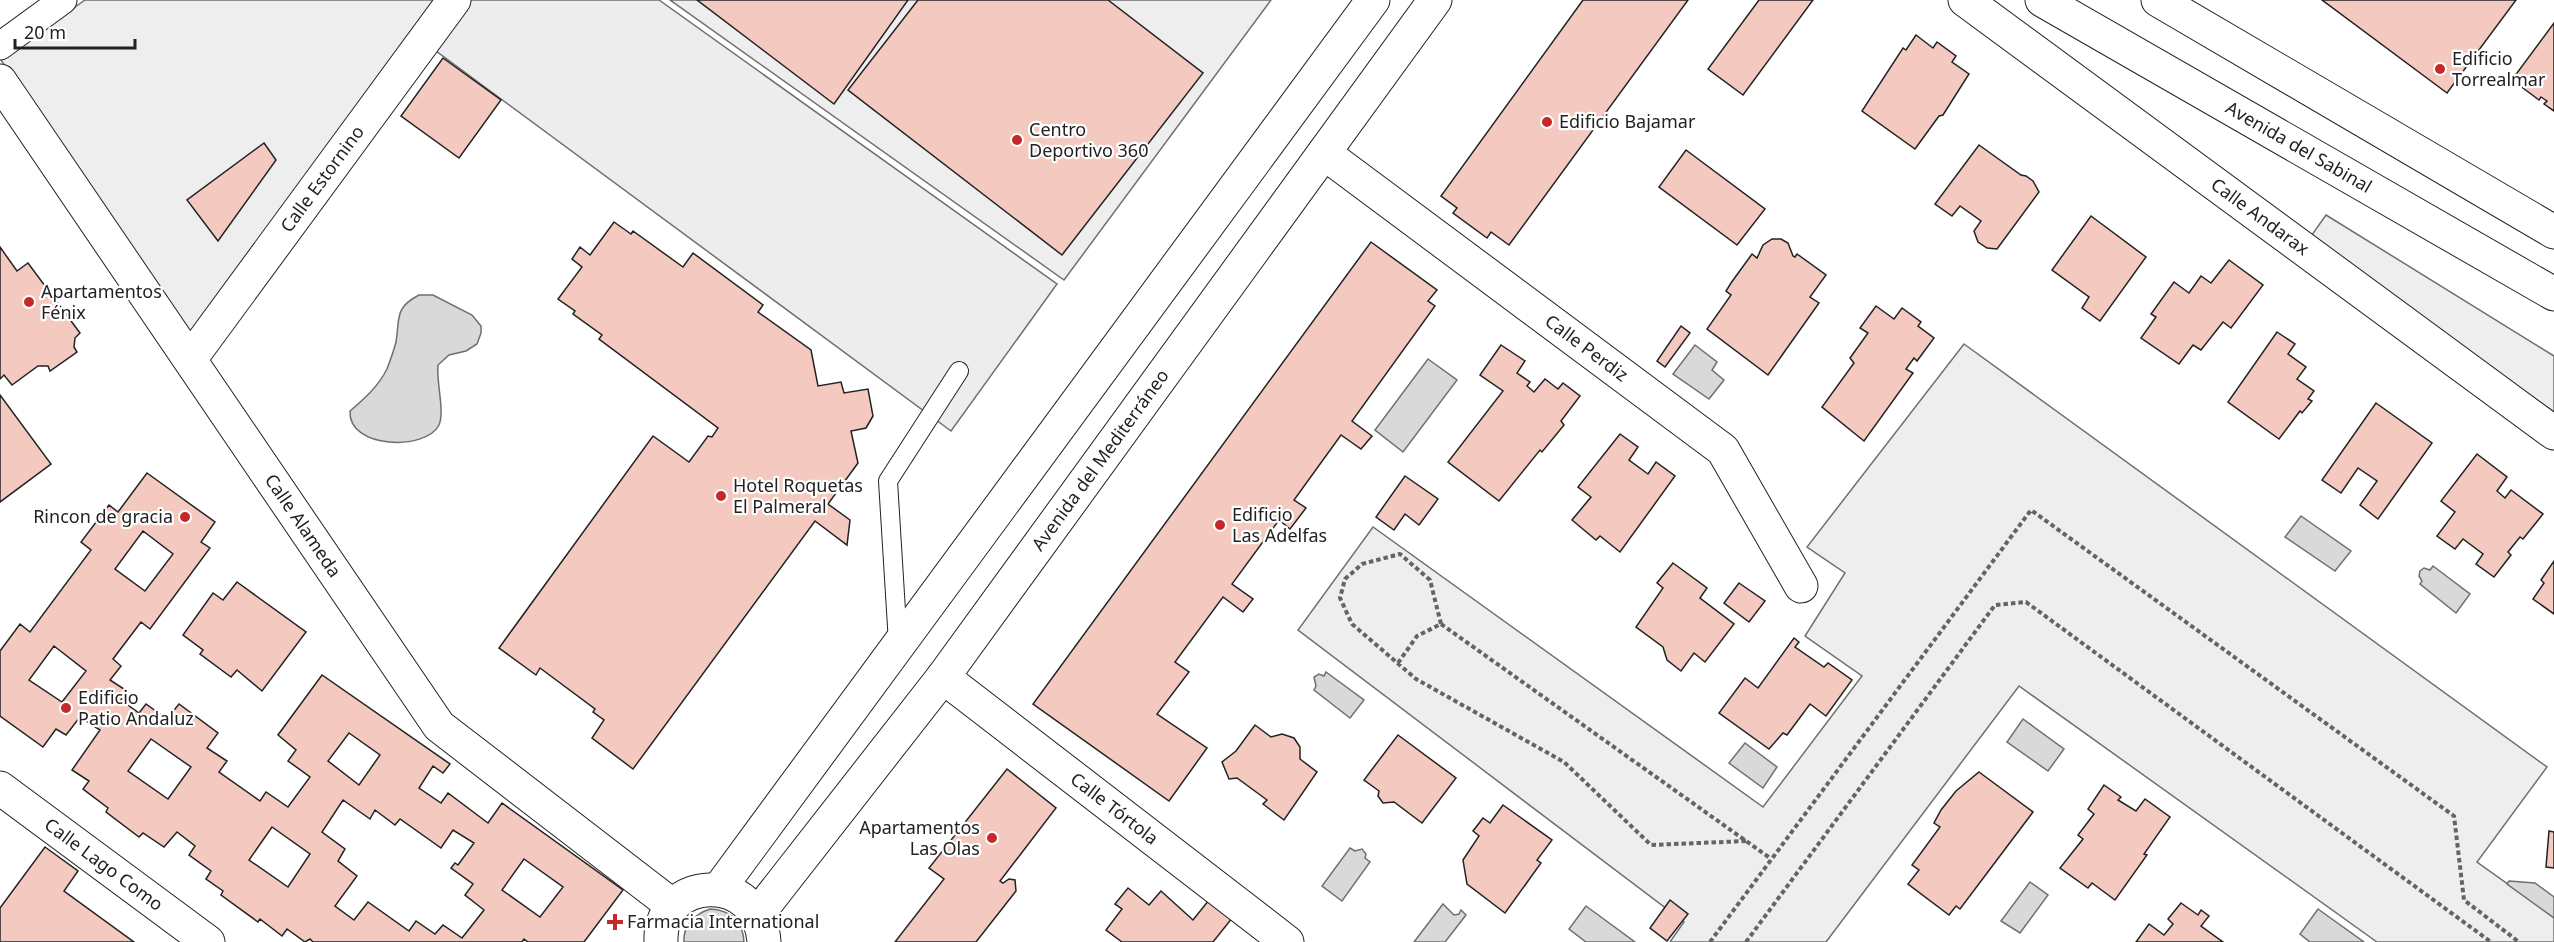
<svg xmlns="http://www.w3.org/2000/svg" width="2554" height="942" viewBox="0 0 2554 942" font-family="'Noto Sans',sans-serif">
	<rect width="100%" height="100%" fill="#fff"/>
	<g fill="#eee" stroke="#6f6f6f" stroke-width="1.5">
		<path d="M85,0h358l-251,341 -191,-281z"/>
		<path d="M670,0h601l-207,280z"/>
		<path d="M2326,215l228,141v56l-245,-173z"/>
		<path d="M1964,344l583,423 -70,95 77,55v25h-177l-358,-256 -193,256h-156l14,-20 -386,-292 75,-103 390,280 99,-131 -57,-40 40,-63 -38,-26z"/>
	</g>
	<path fill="#ededed" stroke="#6f6f6f" stroke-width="1.5" d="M467,0h192l398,284 -106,147 -519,-383z"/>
	<g fill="#d9d9d9" stroke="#6f6f6f" stroke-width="1.5">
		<path d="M419,295h14l39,20 9,11v7l-4,11 -11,7 -17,4 -11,10c-2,17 7,46 1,60 -13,26 -91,24 -89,-14 14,-12 28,-24 37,-42 3,-8 7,-19 9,-27 4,-24 -2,-34 23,-47z"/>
		<path d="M1695,345l22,17 -5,8 12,10 -15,19 -36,-25z"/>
		<path d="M1428,359l29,21 -54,72 -28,-22z"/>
		<path d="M2301,516l50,35 -16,20 -50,-34z"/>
		<path d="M2433,566l37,28 -14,19 -36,-29 2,-3 -3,-5 1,-5 4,-3 6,2z"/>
		<path d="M1326,672l38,28 -14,18 -36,-28 2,-4 -2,-9 5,-3 5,2z"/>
		<path d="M2023,719l41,30 -16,22 -41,-29z"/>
		<path d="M1745,743l32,24 -14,21 -34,-25z"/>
		<path d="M1350,848l5,3 7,-2 4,5 -1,4 5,4 -28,39 -20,-15z"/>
		<path d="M2509,881l26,2 19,14v21l-47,-34z"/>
		<path d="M2030,882l18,13 -28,38 -19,-12z"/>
		<path d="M1443,904l11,11 5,-1 2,-4 5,5 -21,27h-31z"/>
		<path d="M1586,906l49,36h-49l-17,-13z"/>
		<path d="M710,909c20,1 33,12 34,33h-60c-1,-17 11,-28 26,-33z"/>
		<path d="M2318,909l46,33h-54l-10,-8z"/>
	</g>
	<g fill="#f3c9c0" stroke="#222" stroke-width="1.5" fill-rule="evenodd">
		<path d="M697,0h211l-74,104z"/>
		<path d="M918,0h190l95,73 -141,182 -214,-165z"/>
		<path d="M1583,0h105l-179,245 -18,-13 -4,6 -34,-25 4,-5 -16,-12z"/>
		<path d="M1759,0h54l-70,95 -35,-26z"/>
		<path d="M2322,0h194l-69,93z"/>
		<path d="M2554,23v88l-10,-7 3,-3 -6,-4 -2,3 -24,-18 2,-3 -3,-2z"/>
		<path d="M1916,35l17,13 4,-6 19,14 -4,6 17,12 -26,41 -4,1 -24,33 -53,-38 41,-63 3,2z"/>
		<path d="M443,58l58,42 -42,58 -58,-42z"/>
		<path d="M264,143l12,17 -58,81 -31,-41z"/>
		<path d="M1979,145l42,30 5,1 7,5 6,11 -42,57 -10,-1 -9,-6 -4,-11 7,-10 -21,-15 -8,10 -17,-12z"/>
		<path d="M1686,150l79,59 -28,36 -78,-58z"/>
		<path d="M2091,216l55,41 -46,64 -18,-13 7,-11 -37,-27z"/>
		<path d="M614,222l17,12 2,-3 50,36 10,-14 70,52 -5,7 53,38 7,36 23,-4 3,11 24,-4 5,27 -7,12 -15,3 7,32 -30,41 22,16 -3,25 -32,-24 -182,248 -41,-31 12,-18 -11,-8 2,-3 -55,-41 -4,7 -37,-27 154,-212 36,26 19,-26 4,1 6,-9 -119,-89 3,-4 -29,-21 2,-3 -17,-12 24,-32 -10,-8 8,-12 10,8z"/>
		<path d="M1772,239h9l7,4 5,13 2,1 2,-3 29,21 -16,22 9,6 -51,72 -61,-46 24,-34 -5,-4 5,-8 21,-29 5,4 6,-13z"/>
		<path d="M1371,242l66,48 -9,11 7,5 -83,115 20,15 -11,13 -20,-14 -47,65 12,8 -16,21 -11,-9 -47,64 21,15 -10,13 -20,-15 -48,65 14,10 -32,42 50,34 -38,53 -136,-97z"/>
		<path d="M0,247l17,24 11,-8 52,70 -5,5 -1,9 3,5 -27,19 -2,-5h-10l-26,19 -8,-10 -4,4z"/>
		<path d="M2229,260l34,25 -32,43 -8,-6 -22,28 -8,-5 -14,19 -38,-26 15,-21 -5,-3 23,-32 15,11 12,-17 10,7z"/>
		<path d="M1876,306l18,13 8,-11 19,14 -3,4 16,12 -17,23 -3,-3 -8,11 7,4 -49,68 -42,-34 32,-44 -4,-5 18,-25 -8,-5z"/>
		<path d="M1681,326l9,7 -25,34 -8,-6z"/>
		<path d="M2277,332l18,12 -7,10 18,13 -9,12 17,12 -6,8 4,2 -10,12 -2,-2 -21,28 -51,-37z"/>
		<path d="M1501,345l24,16 -8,12 13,9 -3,4 7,6 11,-13 13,10 5,-6 17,13 -19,25 3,4 -22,27 -2,-2 -41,51 -51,-39 55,-71 -23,-16z"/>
		<path d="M0,395l51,69 -51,38z"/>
		<path d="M2376,403l56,40 -54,76 -18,-14 17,-24 -19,-13 -17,25 -19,-13z"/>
		<path d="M1620,434l18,13 -9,13 19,14 8,-12 19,14 -55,76 -20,-16 -4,4 -24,-20 19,-23 -13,-10z"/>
		<path d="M2477,454l30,23 -10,14 8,7 6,-8 32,24 -20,25 -3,-2 -12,15 3,3 -17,22 -18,-13 7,-10 -20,-15 -8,10 -18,-13 18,-24 -14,-11z"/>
		<path d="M147,473l68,49 -14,20 9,6 -60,81 -9,-7 -28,37 8,7 -11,14 17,11 -6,9 18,13 7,-9 21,15 12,-15 39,29 -11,15 20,13 -8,11 41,29 6,-9 22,15 22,-30 -22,-16 8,-11 -18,-15 44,-60 128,89 -7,9 -10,-7 -14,22 22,15 7,-10 40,30 14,-20 121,87 -39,52h-56l-4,-3 -2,3h-209l-3,-3 -5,3 -18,-13 -5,7 -22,-17 -2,3 -37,-27 2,-4 -17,-12 5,-8 -22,-16 6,-9 -18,-14 -13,15 -21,-14 -4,4 -33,-25 2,-4 -25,-19 6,-8 -17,-11 28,-40 -20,-13 -14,18 -10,-6 -13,18 -43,-31v-65l20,-27 10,8 61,-82 -10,-8 28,-37 9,7zM143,531l30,23 -28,37 -30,-22zM54,646l32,25 -24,31 -33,-22zM349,733l31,22 -21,30 -31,-24zM151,739l40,28 -23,32 -40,-28zM343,800l27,19 5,-9 20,15 5,-6 41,29 12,-18 21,13 -16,22 -3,-2 -4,5 22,16 -8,11 19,15 -22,28 -19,-13 -8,9 -19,-13 -7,10 -41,-29 -14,18 -19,-14 22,-30 -19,-15 7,-12 -23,-17zM272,827l38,27 -22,33 -39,-27zM524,859l39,28 -23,30 -38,-27z"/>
		<path d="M1405,476l33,23 -19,26 -14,-11 -11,16 -18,-13z"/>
		<path d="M2554,561v53l-21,-15 11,-16 -3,-3z"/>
		<path d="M1673,563l34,25 -7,10 34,26 -29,38 -11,-9 -13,18 -14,-11 -4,-13 -27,-20 27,-39 -6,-5z"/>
		<path d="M237,582l69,50 -44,59 -25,-21 -6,7 -31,-23 3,-4 -20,-15 30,-42 10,7z"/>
		<path d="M1739,583l26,18 -16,21 -25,-19z"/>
		<path d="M1794,638l5,4 -4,5 29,20 4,-4 24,17 -26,36 -16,-12 -23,31 -4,-2 -14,16 -50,-36 26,-35 13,10z"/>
		<path d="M1255,725l16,12 11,-3 12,4 6,9v12l17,13 -33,48 -21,-16 4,-4 -30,-22 -8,1 -7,-17 14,-11z"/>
		<path d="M1398,735l58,43 -34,45 -28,-21 -11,1 -5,-7 1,-5 -15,-11z"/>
		<path d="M1007,769l49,39 -56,73 3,2 6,-4 6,1 1,11 -40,51h-81l49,-63 -15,-11z"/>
		<path d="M1979,772l54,40 -73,97 -4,-3 -7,9 -41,-31 11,-14 -7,-5 28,-38 -6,-4 7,-13 15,-19z"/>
		<path d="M2104,785l17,12 -3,3 18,11 9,-12 25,18 -26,37 3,1 -32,45 -23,-17 -4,5 -28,-20 23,-29 -5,-4 16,-21 -6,-5z"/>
		<path d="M1503,805l49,35 -15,20 4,3 -36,50 -38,-29 -4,-24 16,-24 -6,-5 10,-13 7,5z"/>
		<path d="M2549,831l5,1v36l-8,-1z"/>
		<path d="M45,847l33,24 -14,20 70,51h-134v-34z"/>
		<path d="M1128,888l21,17 12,-14 32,29 16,-20 24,17 -20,25h-91l-16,-12 16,-21 -7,-5z"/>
		<path d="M1670,900l18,14 -21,27 -17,-13z"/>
		<path d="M2181,903l17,12 3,-5 8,6 -8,10 22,16h-87l13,-18 15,11 9,-11 -5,-5z"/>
	</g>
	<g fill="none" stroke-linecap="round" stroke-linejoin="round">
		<g stroke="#222" stroke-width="20">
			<path id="service" d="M898,643l-10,-162 71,-110"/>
		</g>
		<g stroke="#222" stroke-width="29">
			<path id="pedestrian" d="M0,46l63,-46"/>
		</g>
		<g stroke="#222" stroke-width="35">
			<g id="minor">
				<path id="s1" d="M1965,0l589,433"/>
				<path id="s2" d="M0,81l439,645 234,180"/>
				<path id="s3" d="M1324,153l399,297 78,136"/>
				<path id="s4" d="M191,358l263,-358"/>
				<path id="s5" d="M943,677l344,265"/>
				<path id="s6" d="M0,788l208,154"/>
				<path d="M719,889l654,-889"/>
				<path id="s7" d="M757,915l186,-238 492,-677"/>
				<path d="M661,942c-3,-67 98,-72 103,0"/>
			</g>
		</g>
		<g stroke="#222" stroke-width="35">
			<g id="tertiary">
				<path id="s8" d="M2042,0l512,294"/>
				<path d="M2158,0l396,232"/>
			</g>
		</g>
		<g stroke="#646464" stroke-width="4" stroke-dasharray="4.5 3" stroke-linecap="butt">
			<path d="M1441,624l329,234"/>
			<path d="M1398,663l19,-27 24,-12 -11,-44 -30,-26 -38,10 -17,15 -5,19 12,26 64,55 148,83 87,83 95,-4"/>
			<path d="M1710,942l321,-432 423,306 10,84 55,42"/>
			<path d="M1746,942l249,-337 31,-3 465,340"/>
		</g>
		<use href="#service" stroke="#fff" stroke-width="18"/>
		<use href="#pedestrian" stroke="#fff" stroke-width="27"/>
		<use href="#minor" stroke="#fff" stroke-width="33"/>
		<use href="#tertiary" stroke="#fff" stroke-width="33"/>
	</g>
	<g fill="#c62828" stroke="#fff" stroke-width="2">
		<circle cx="2440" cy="69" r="6"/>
		<circle cx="1547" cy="122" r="6"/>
		<circle cx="1017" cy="140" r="6"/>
		<circle cx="29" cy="302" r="6"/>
		<circle cx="721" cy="496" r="6"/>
		<circle cx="185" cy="517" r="6"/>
		<circle cx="1220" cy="525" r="6"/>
		<circle cx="66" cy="708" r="6"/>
		<circle cx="992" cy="838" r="6"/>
		<path d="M612 913h6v6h6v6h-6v6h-6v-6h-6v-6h6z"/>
	</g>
	<g text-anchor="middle" stroke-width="4.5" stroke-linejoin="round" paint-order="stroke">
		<g font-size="18" fill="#222" stroke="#fff" text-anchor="start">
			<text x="2452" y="65">Edificio<tspan x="2452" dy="21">Torrealmar</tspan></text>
			<text x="1559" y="128">Edificio Bajamar</text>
			<text x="1029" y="136">Centro<tspan x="1029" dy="21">Deportivo 360</tspan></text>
			<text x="41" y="298">Apartamentos<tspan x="41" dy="21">Fénix</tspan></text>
			<text x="733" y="492">Hotel Roquetas<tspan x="733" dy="21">El Palmeral</tspan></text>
			<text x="1232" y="521">Edificio<tspan x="1232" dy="21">Las Adelfas</tspan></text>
			<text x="173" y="523" text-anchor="end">Rincon de gracia</text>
			<text x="78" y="704">Edificio<tspan x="78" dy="21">Patio Andaluz</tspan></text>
			<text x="980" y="834" text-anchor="end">Apartamentos<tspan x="980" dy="21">Las Olas</tspan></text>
			<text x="627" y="928">Farmacia International</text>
		</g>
		<g font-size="18" fill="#222" stroke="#fff">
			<text dy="6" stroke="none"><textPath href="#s8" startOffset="296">Avenida del Sabinal</textPath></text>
			<text dy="6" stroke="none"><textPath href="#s4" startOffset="222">Calle Estornino</textPath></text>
			<text dy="6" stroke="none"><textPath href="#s1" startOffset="366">Calle Andarax</textPath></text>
			<text dy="6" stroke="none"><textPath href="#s3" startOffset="327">Calle Perdiz</textPath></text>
			<text dy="6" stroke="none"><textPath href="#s7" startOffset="570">Avenida del Mediterráneo</textPath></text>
			<text dy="6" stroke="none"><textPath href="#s2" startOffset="538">Calle Alameda</textPath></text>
			<text dy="6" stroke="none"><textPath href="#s5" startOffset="216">Calle Tórtola</textPath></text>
			<text dy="6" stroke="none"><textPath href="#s6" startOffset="129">Calle Lago Como</textPath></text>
		</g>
	</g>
	<path d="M15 39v9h120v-9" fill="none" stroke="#222222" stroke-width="3"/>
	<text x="24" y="39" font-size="18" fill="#222222" stroke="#ffffff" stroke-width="4.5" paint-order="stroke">20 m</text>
</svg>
